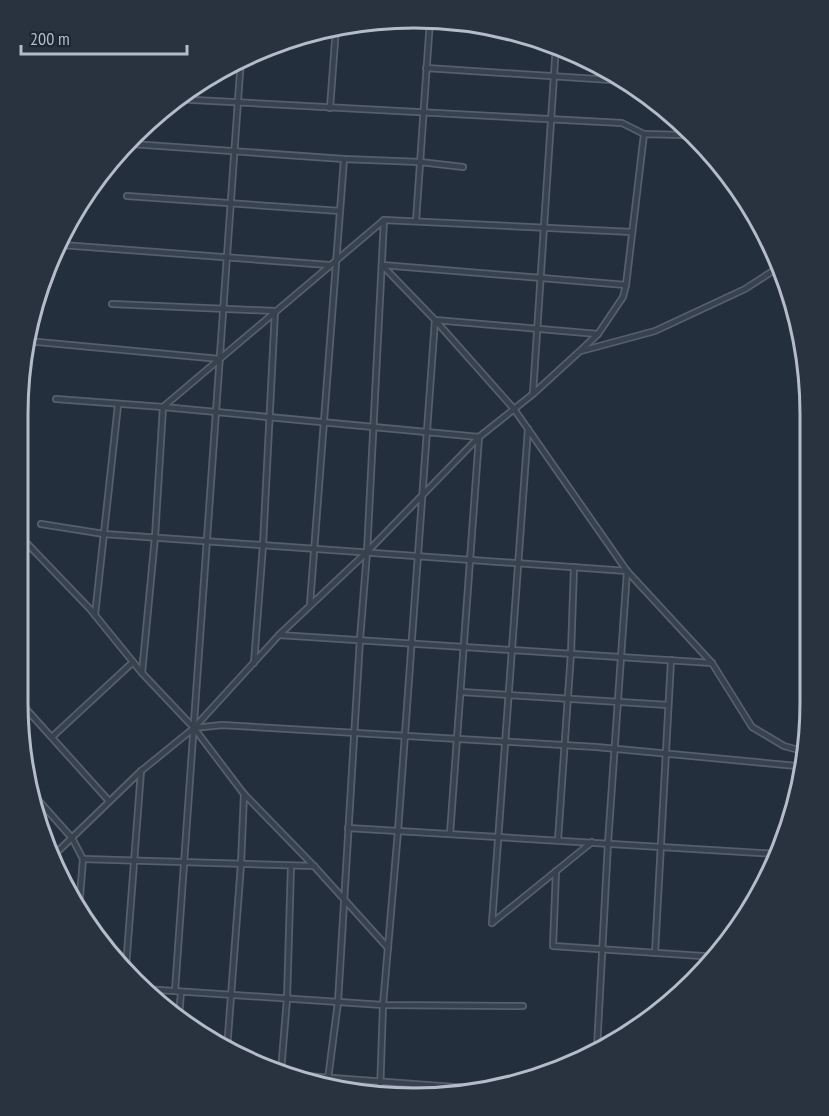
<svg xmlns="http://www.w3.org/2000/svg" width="829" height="1116" viewBox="0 0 829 1116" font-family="'PT Sans Narrow',sans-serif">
	<rect width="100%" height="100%" fill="#242f3e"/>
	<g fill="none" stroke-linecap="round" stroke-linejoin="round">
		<g stroke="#565f6c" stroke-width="8">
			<g id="street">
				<path d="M371,22l7,1"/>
				<path d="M426,68l201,13"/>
				<path d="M175,99l447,24 22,11"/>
				<path d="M330,108l6,-80"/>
				<path d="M132,144l212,15 76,3 43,5"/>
				<path d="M127,196l213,15"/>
				<path d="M416,221l14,-201"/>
				<path d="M62,245l267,20"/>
				<path d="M382,265l53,55 79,89 113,162 85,92 40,64 32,19 22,6"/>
				<path d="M382,265l244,20"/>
				<path d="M112,304l163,7 -12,234 -9,118"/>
				<path d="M27,341l193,18"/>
				<path d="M581,351l74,-20 90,-42 37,-24"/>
				<path d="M533,393l23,-348"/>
				<path d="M56,399l107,8 316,30 -29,397"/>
				<path d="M41,524l63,10 523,37 -19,272 -11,205"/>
				<path d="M18,534l72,75 52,64 52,55 28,-3 374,22 201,19"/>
				<path d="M310,604l34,-445"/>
				<path d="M95,615l23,-210"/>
				<path d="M279,635l433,28"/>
				<path d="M142,673l13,-136 8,-130 221,-187 248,12"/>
				<path d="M461,692l207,13"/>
				<path d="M18,700l91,101"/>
				<path d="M194,728l50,66 70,72 74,82"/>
				<path d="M52,737l81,-75"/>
				<path d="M30,791l42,47 11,21 -4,50"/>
				<path d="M348,828l429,26"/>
				<path d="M558,840l13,-187 3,-86"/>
				<path d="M53,856l88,-85 53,-43 85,-93 88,-83 112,-115 54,-43 47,-43 18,-17 25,-37 3,-12 18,-151 39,1 6,-5"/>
				<path d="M83,859l231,7"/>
				<path d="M556,871l-3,75 164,11"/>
				<path d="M492,923l36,-494"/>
				<path d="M492,923l100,-81"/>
				<path d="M655,953l16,-293"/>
				<path d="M126,967l15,-196"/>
				<path d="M144,989l239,16 140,1"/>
				<path d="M175,991l66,-933"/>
				<path d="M179,1017l2,-25"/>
				<path d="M227,1049l14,-185 3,-70"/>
				<path d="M281,1071l6,-72 4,-133"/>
				<path d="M292,1075l189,14"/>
				<path d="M327,1087l11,-85 22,-363 7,-87 17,-332"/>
				<path d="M380,1093l3,-88 15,-174 37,-511 163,14"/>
				<path d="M432,1097l1,-11"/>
			</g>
		</g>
		<use href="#street" stroke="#38414e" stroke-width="4.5"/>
	</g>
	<path d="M0 0H829V1116H0ZM414 28H414A386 386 0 0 1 800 414V702A386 386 0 0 1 414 1088H414A386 386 0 0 1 28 702V414A386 386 0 0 1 414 28Z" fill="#29323f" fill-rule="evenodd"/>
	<path fill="none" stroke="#b4bcc9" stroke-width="3" d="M414 28H414A386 386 0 0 1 800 414V702A386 386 0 0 1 414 1088H414A386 386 0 0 1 28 702V414A386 386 0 0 1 414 28Z"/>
	<path d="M21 45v9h166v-9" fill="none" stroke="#b4bcc9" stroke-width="3"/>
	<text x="30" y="45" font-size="18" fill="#b4bcc9" stroke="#1d2633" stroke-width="4.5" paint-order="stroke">200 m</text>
</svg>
